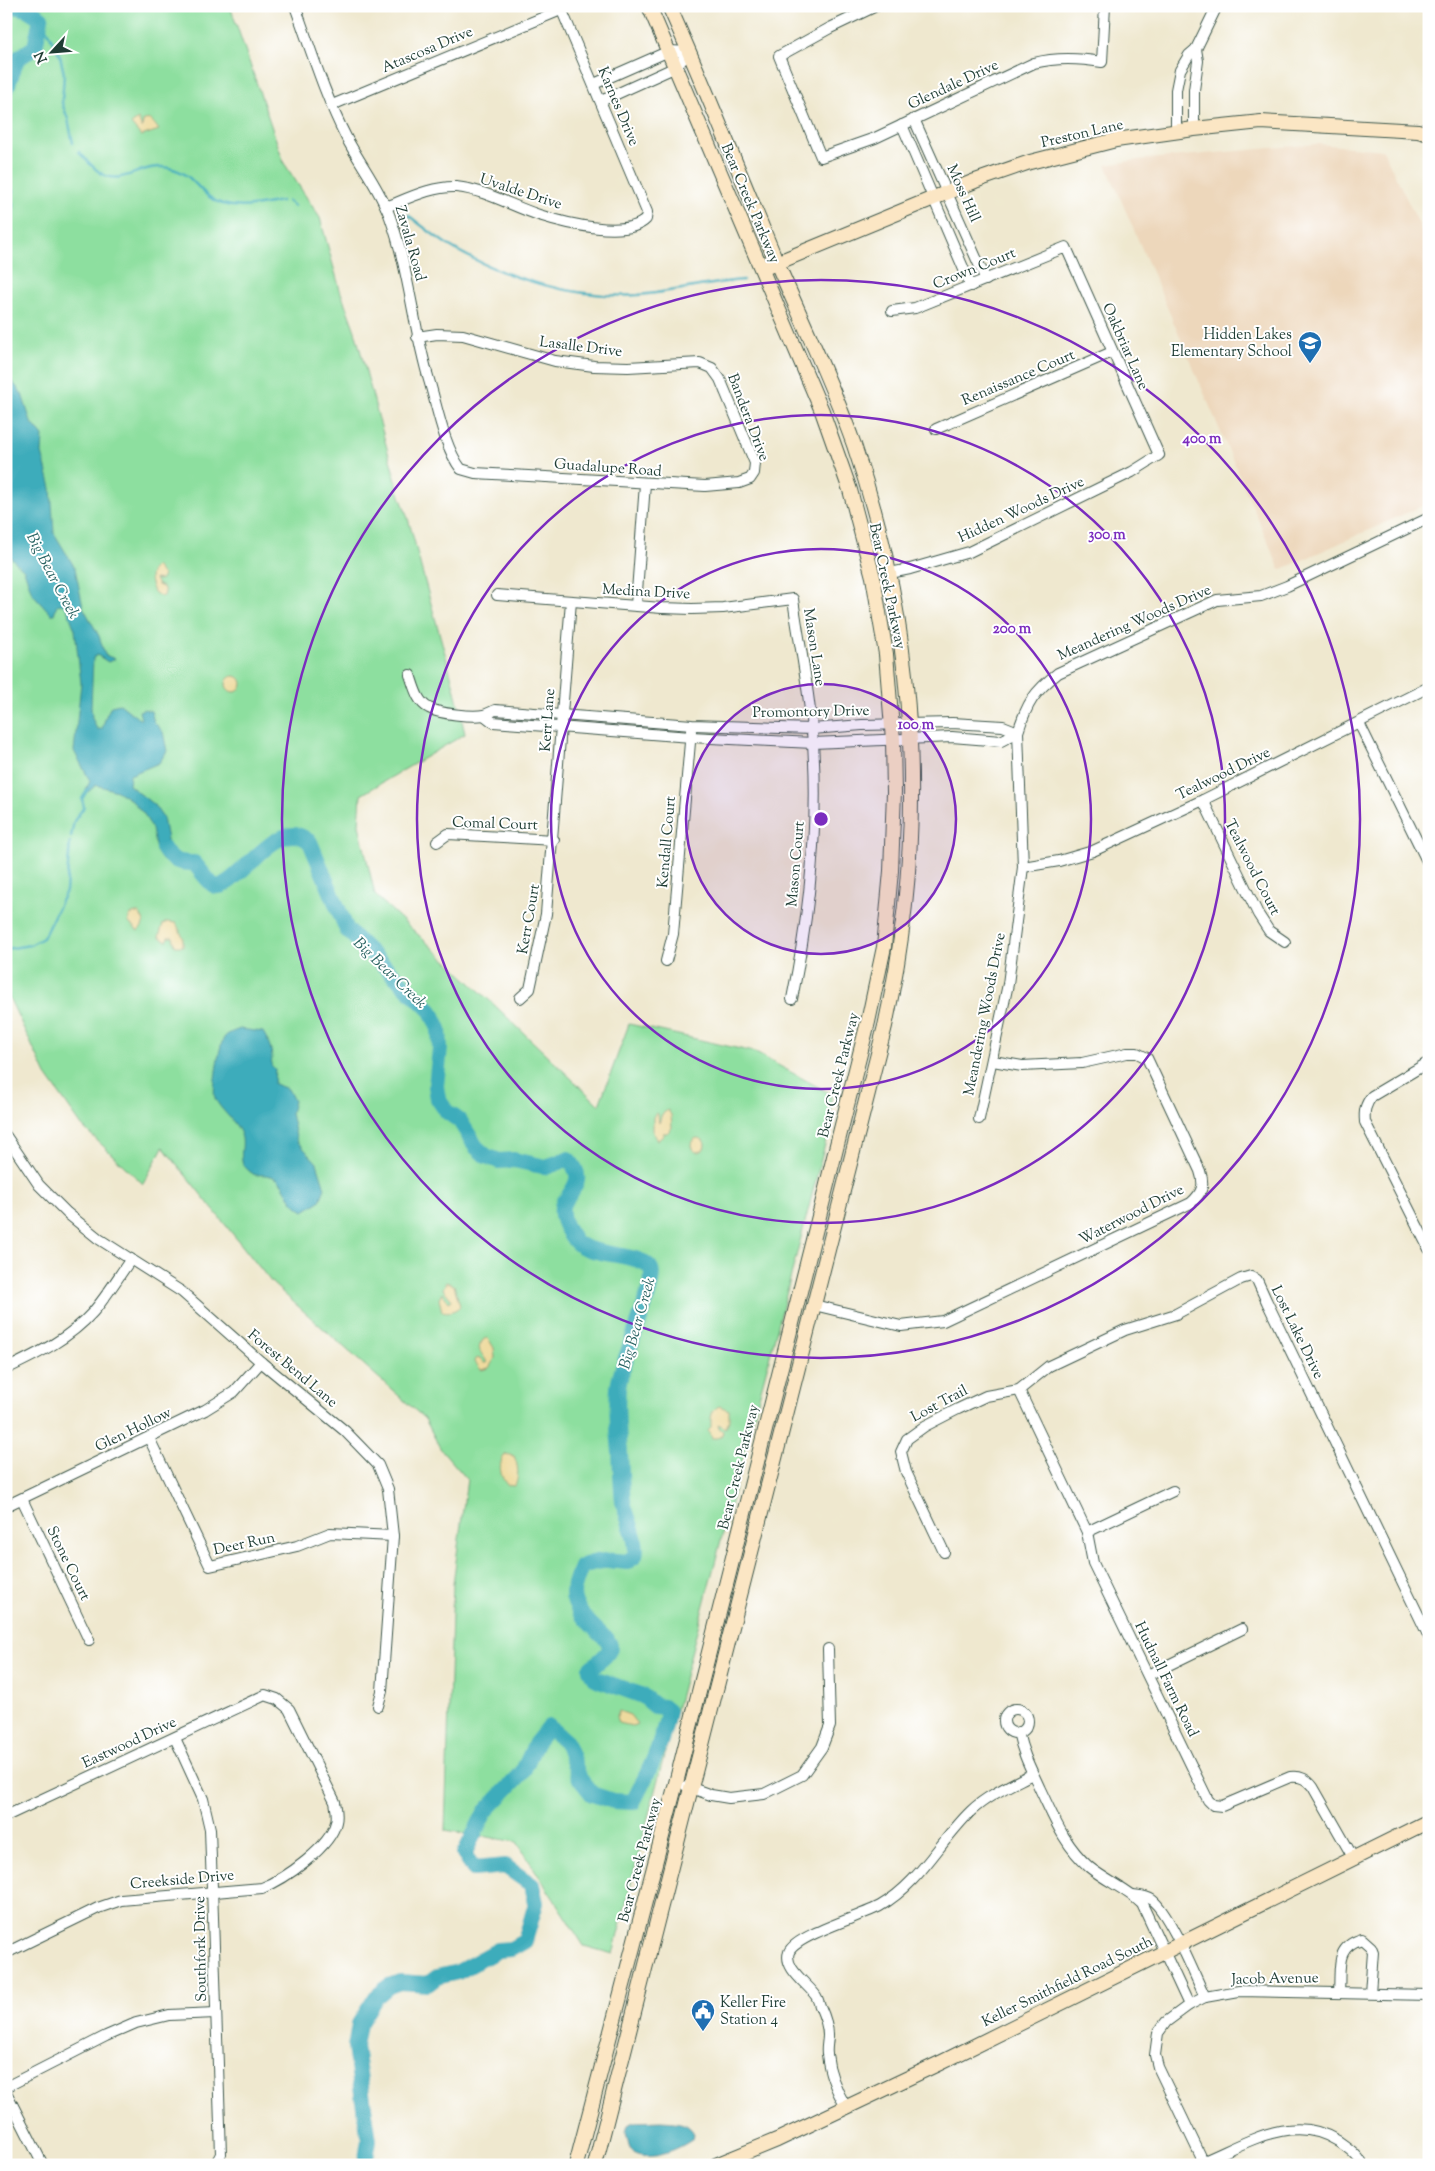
<svg xmlns="http://www.w3.org/2000/svg" width="1435" height="2171" viewBox="0 0 1435 2171" font-family="'Sorts Mill Goudy',serif">
	<rect width="100%" height="100%" fill="#fff"/>
	<filter id="ink" filterUnits="userSpaceOnUse"><feTurbulence type="fractalNoise" baseFrequency=".02" numOctaves="2"/><feDisplacementMap in="SourceGraphic" scale="10" xChannelSelector="R" yChannelSelector="G"/><feConvolveMatrix kernelMatrix="1 2 1 2 8 2 1 2 1" color-interpolation-filters="sRGB"/></filter>
	<filter id="wash" filterUnits="userSpaceOnUse"><feTurbulence type="fractalNoise" baseFrequency=".0096" numOctaves="4" result="noise"/><feDisplacementMap in="SourceGraphic" scale="20" xChannelSelector="R" yChannelSelector="G"/><feGaussianBlur stdDeviation="1.12" result="paint"/><feColorMatrix in="noise" values="0 0 0 0 0 0 0 0 0 0 0 0 0 0 0 0 0 1.4 0 .05"/><feComposite in="paint" operator="in"/></filter>
	<g filter="url(#wash)">
		<rect width="100%" height="100%" fill="#efe8cf"/>
		<path fill="#edd7bb" d="M1318,144l65,6 46,95v258l-149,67 -174,-405 31,-5z"/>
		<path fill="#8ddf9f" stroke="#568e6a" d="M6,6h224l54,157 36,55 20,72 15,41 45,165c11,27 16,54 24,82 14,52 30,103 41,156l-104,61 -2,30 16,70 111,102 113,108 30,-81 125,28 77,42v27c-71,279 -148,555 -218,833l-29,-8 -67,-104 -72,-12 8,-246 14,-105 -27,-31 -15,-29 -153,-136 -109,-136 -20,37 -61,-58 -36,-51 -40,-84z"/>
		<g fill="#eeda9e" stroke="#868c69">
			<path d="M138,119l4,9 1,-7c8,-5 12,4 16,9l-18,6 -10,-12z"/>
			<path d="M156,566l8,10 -4,4 -5,-1 3,6 5,2 2,5 -1,4 -3,1 -7,-5c-4,-10 -7,-18 2,-26z"/>
			<circle cx="234" cy="684" r="8"/>
			<path d="M136,913h3l5,8 -2,6 -4,4 -9,-8c-1,-6 1,-9 7,-10z"/>
			<path d="M167,922l9,1 7,14v9h-8l-2,-9h-5l-1,4 -8,-4 4,-13z"/>
			<path d="M668,1110l3,5 1,13 -5,5h-4v3l-6,5 -4,-8v-16l3,-4 2,1 1,9 3,-9z"/>
			<circle cx="698" cy="1145" r="7"/>
			<path d="M446,1282l8,3 6,21c-4,5 -12,7 -18,5l-3,-12 3,-6 7,9 3,-2 -9,-11z"/>
			<path d="M488,1338l6,10 1,10 -6,10 -8,2 -6,-8 1,-3 4,-1 4,5h3c-4,-11 -13,-12 -3,-24z"/>
			<path d="M719,1406l10,4v10l-3,8 -8,-4 1,4 4,3 -1,4 -4,3h-6l-4,-8 3,-3c0,-9 -1,-16 8,-21z"/>
			<path d="M506,1454l8,2c4,9 6,22 0,30l-7,-1c-7,-9 -10,-22 -1,-31z"/>
			<path d="M619,1711l11,4 7,9 -5,2 -13,-3 -2,-7z"/>
		</g>
		<g fill="#3dacbb" stroke="#2e7478">
			<path d="M11,380l11,14 9,28 12,14 -1,17 9,35 3,45 21,35 8,39 16,29 6,19 10,4 -7,3 -11,-7 -4,3 -2,49 1,11 5,11h5l4,-13 5,-10 9,-2 19,15h2l-2,-8 5,-2 7,2 3,11 9,10 4,19 -8,12 -29,12 -1,10 25,20 9,13 5,27 8,9 2,8 -6,4 -10,-6 -6,-9 -4,-22 -8,-15 -13,-14 -14,-9 -21,-6 -8,7 -2,-2 4,-9 -16,-30 7,-68 -6,-53 -8,-21 -5,-5 -5,1 -3,9h-3l-19,-21 -8,-23 -18,-17v-172z"/>
			<path d="M240,1029l23,3c6,10 11,21 8,33l4,4 -1,15 14,5 6,12 -3,12 6,28 20,22 8,25 -5,13 -16,10c-25,-14 -13,-39 -49,-36 -24,-14 -7,-26 -15,-43 -6,-13 -20,-22 -25,-34 -3,-8 4,-53 9,-60 3,-5 11,-7 16,-9z"/>
			<path d="M661,2121c12,1 28,0 33,13l-1,5c-15,11 -48,25 -63,10l-4,-16 2,-8 5,-3z"/>
		</g>
		<g fill="none" stroke-linecap="round" stroke-linejoin="round">
			<g stroke="#3dacbb" stroke-width="2.5">
				<path d="M41,18l19,38 4,18 -2,29 6,16 5,24"/>
				<path d="M79,152c7,7 15,18 25,23 20,10 40,-13 65,-7 22,5 23,15 39,28 20,17 50,10 73,5"/>
				<path d="M288,201l6,5"/>
				<path d="M408,215c13,10 26,21 40,30 54,33 126,54 190,50 35,-3 70,-12 105,-15"/>
				<path d="M71,837l3,-16 10,-14 -2,-8 6,-10"/>
				<path d="M6,949l24,-4 13,-7 23,-47 4,-49"/>
			</g>
			<g stroke="#3dacbb" stroke-width="16">
				<path d="M6,90l11,-31 18,-12 6,-29 -14,-9 -14,-3"/>
				<path d="M6,193v24"/>
				<path d="M163,848c7,13 17,15 31,15 4,4 17,22 21,23 19,5 55,-60 85,-50 3,1 7,4 10,6l37,88 84,81 8,18 1,19 -4,38 2,13 9,13 13,9 16,26 10,9 13,5 15,-1 32,7 22,-8c14,15 11,23 -1,39 -2,3 -5,5 -5,9 -2,13 6,24 13,34 12,16 69,11 76,28 7,16 -31,93 -33,119 -2,22 0,42 2,64 1,16 1,33 3,49 3,17 16,38 12,55l-8,6c-17,-2 -31,-2 -46,5 -3,8 -7,18 -8,26 0,24 37,44 37,53 0,9 -14,17 -20,23l4,9 49,18 12,10 8,1 5,4c-5,33 -20,62 -35,91l-20,-1 -21,-7 -12,-15 -14,-37 -17,-15 -13,16 -14,30 -37,39 -21,42 10,15 31,-3 27,19 4,18 -11,38 -14,8 -13,1 -40,22 -21,5 -9,7 -28,-2 -11,4 -13,11 -17,27 -4,23 14,93 -4,25"/>
			</g>
		</g>
	</g>
	<g filter="url(#ink)">
		<g fill="none" stroke-linecap="round" stroke-linejoin="round">
			<g stroke="#3e574b" stroke-width="12">
				<g id="street">
					<path d="M295,6c16,44 30,90 51,131 14,27 34,52 44,80 19,53 23,109 39,163 8,26 15,67 32,89l14,4 230,13 34,-3 11,-4 4,-6 1,-10 -35,-84 -8,-11 -12,-5 -72,4 -34,-1 -39,-5 -92,-26 -26,-1 -20,3"/>
					<path d="M876,6l-46,22 -51,28 42,101 54,-19 159,-75c23,-6 44,-5 68,-1l3,-56"/>
					<path d="M594,84l75,-33 20,1"/>
					<path d="M601,101l75,-34 13,-15"/>
					<path d="M332,105l229,-95"/>
					<path d="M914,119l72,161"/>
					<path d="M902,125l69,161"/>
					<path d="M1194,129v-39l4,-29 -2,-12"/>
					<path d="M1176,131v-41l4,-20 9,-15 7,-6 21,-43"/>
					<path d="M386,207c21,-8 46,-21 70,-20 30,3 55,19 83,28 25,8 88,24 107,4l1,-7 -87,-206"/>
					<path d="M936,429l176,-77"/>
					<path d="M890,573l20,-4 59,-17 163,-80 27,-17 -93,-208 -151,61 -23,3"/>
					<path d="M497,595l165,13 30,1 31,-1 70,-9c6,44 16,88 19,132 8,89 -2,180 -20,268"/>
					<path d="M636,605l9,-121"/>
					<path d="M410,675c4,11 7,27 19,33 10,6 43,9 55,7 3,-1 7,-3 11,-5l197,15 120,4 50,-4 90,-2 51,3 15,6"/>
					<path d="M484,715l9,7 198,15 122,6 139,-6 49,4 17,-9"/>
					<path d="M1359,723l70,142"/>
					<path d="M1203,800l55,114 11,17 16,11"/>
					<path d="M437,842l11,-8 106,6"/>
					<path d="M1023,867l36,-6 34,-10 110,-51 226,-113"/>
					<path d="M666,961l7,-27 18,-203"/>
					<path d="M520,998l10,-9 16,-75 25,-313"/>
					<path d="M1429,1062l-57,34c-7,9 -8,15 -7,26l64,127"/>
					<path d="M979,1119l29,-135 15,-117 -5,-135c9,-29 16,-40 40,-59l159,-73 44,-4 26,-10 142,-68"/>
					<path d="M6,1136l33,49 28,28 32,26 83,53 79,70 84,69 33,34 10,24 5,47 -11,155 -4,15"/>
					<path d="M814,1305l87,21 42,-5 248,-118c11,-10 14,-17 9,-32l-53,-113 -10,-5h-10l-45,10 -60,3 -29,-5"/>
					<path d="M6,1369c31,-15 63,-30 87,-57 14,-16 25,-35 38,-53"/>
					<path d="M1019,1390l68,142 6,31 115,237 5,5 9,1 68,-29c11,-1 17,2 23,10l41,72"/>
					<path d="M149,1438l61,128 87,-20 33,-13 63,3"/>
					<path d="M22,1499l67,141"/>
					<path d="M6,1506l199,-96 29,-18 27,-30"/>
					<path d="M1087,1532l86,-41"/>
					<path d="M944,1552l-38,-80 -5,-20 6,-13 18,-13 33,-17 28,-13 33,-6 30,-24 76,-36 51,-16 65,-35 10,-3 6,4 10,22 162,335"/>
					<path d="M1148,1675l94,-46"/>
					<circle cx="1016" cy="1721" r="12"/>
					<path d="M1018,1732c5,23 13,37 22,57 14,29 24,56 49,78 17,14 38,22 53,37l47,101"/>
					<path d="M175,1738l28,61 7,30 11,325 -6,11"/>
					<path d="M686,1786l25,9 18,3 35,-4 38,-19 20,-28 8,-21 -2,-77"/>
					<path d="M6,1816l259,-121 12,4 12,10 46,93c1,6 3,13 1,20 -5,25 -51,57 -74,66l-141,12 -23,8 -92,45"/>
					<path d="M1133,1895c7,1 13,1 19,5 18,14 42,74 53,97"/>
					<path d="M1339,1992c2,-24 -5,-45 23,-53l9,8 2,5 -3,41"/>
					<path d="M6,2087l100,-51 30,-13 33,-8 47,-2"/>
					<path d="M6,2092l37,73"/>
					<path d="M846,2107c-10,-17 -17,-33 -19,-53 -1,-6 1,-13 1,-19 0,-10 -4,-20 -8,-29 -1,-3 -2,-7 -4,-10 -8,-12 -33,-28 -27,-44 7,-17 73,-36 91,-46 40,-23 59,-64 91,-95 17,-16 40,-26 61,-37"/>
					<path d="M1204,2161c43,-18 89,-49 134,-20 10,7 19,13 25,24"/>
					<path d="M1205,2165l-47,-98 -3,-12 3,-22 8,-11 23,-17 16,-8 34,-6 190,4"/>
				</g>
			</g>
			<g stroke="#3e574b" stroke-width="16">
				<g id="secondary">
					<path d="M769,266l206,-85 55,-19 86,-22 78,-11 67,-7 157,9 11,3"/>
					<path d="M576,2165l100,-382 192,-761 16,-75 7,-76 3,-79 -1,-52 -7,-86 -13,-77 -23,-87 -28,-79 -173,-405"/>
					<path d="M595,2165l290,-1139c43,-192 33,-394 -31,-581 -22,-62 -51,-122 -77,-182 -36,-86 -70,-172 -108,-257"/>
					<path d="M716,2165l61,-25 165,-78 487,-241"/>
				</g>
			</g>
			<use href="#street" stroke="#fff" stroke-width="10"/>
			<use href="#secondary" stroke="#fbe6c4" stroke-width="14"/>
		</g>
	</g>
	<circle cx="821" cy="819" r="135" fill="#7b2cbf" fill-opacity=".12"/>
	<g fill="none" stroke="#7b2cbf" stroke-width="2.5">
		<circle cx="821" cy="819" r="135"/>
		<circle cx="821" cy="819" r="270"/>
		<circle cx="821" cy="819" r="404"/>
		<circle cx="821" cy="819" r="539"/>
	</g>
	<defs>
		<g id="school-pin" transform="scale(1.25)"><path d="M0 17L-7.5 6A9.5 9.5 0 1 1 7.5 6Z" fill="#1f6fb2" stroke="#fff"/><path d="M0-5L7-2L0 1L-7-2ZM-4 1L0 2.5L4 1V4Q0 6-4 4Z" fill="#fff"/></g>
		<g id="civic-pin" transform="scale(1.25)"><path d="M0 17L-7.5 6A9.5 9.5 0 1 1 7.5 6Z" fill="#1f6fb2" stroke="#fff"/><path d="M-.6-6.5H3V-4.5H.6V-3L4-1V1h2V6H-6V1h2V-1L-.6-3ZM-1.2 2.5V6h2.4V2.5Z" fill="#fff"/></g>
	</defs>
	<g fill-rule="evenodd">
		<use href="#school-pin" x="1310" y="343"/>
		<use href="#civic-pin" x="703" y="2011"/>
	</g>
	<g text-anchor="middle" stroke-width="4" stroke-linejoin="round" paint-order="stroke">
		<g font-size="15" fill="#1f3d34" stroke="#fff">
			<text transform="translate(427 49) rotate(-23)" y="5">Atascosa Drive</text>
			<text transform="translate(953 84) rotate(-25)" y="5">Glendale Drive</text>
			<text transform="translate(619 106) rotate(67)" y="5">Karnes Drive</text>
			<text transform="translate(1082 133) rotate(-13)" y="5">Preston Lane</text>
			<text transform="translate(521 191) rotate(18)" y="5">Uvalde Drive</text>
			<text transform="translate(964 193) rotate(66)" y="5">Moss Hill</text>
			<text transform="translate(751 203) rotate(67)" y="5">Bear Creek Parkway</text>
			<text transform="translate(411 243) rotate(74)" y="5">Zavala Road</text>
			<text transform="translate(974 268) rotate(-22)" y="5">Crown Court</text>
			<text transform="translate(581 346) rotate(7)" y="5">Lasalle Drive</text>
			<text transform="translate(1126 346) rotate(66)" y="5">Oakbriar Lane</text>
			<text transform="translate(1018 377) rotate(-23)" y="5">Renaissance Court</text>
			<text transform="translate(749 417) rotate(69)" y="5">Bandera Drive</text>
			<text transform="translate(608 467) rotate(4)" y="5">Guadalupe Road</text>
			<text transform="translate(1021 509) rotate(-25)" y="5">Hidden Woods Drive</text>
			<text transform="translate(888 586) rotate(78)" y="5">Bear Creek Parkway</text>
			<text transform="translate(646 591) rotate(3)" y="5">Medina Drive</text>
			<text transform="translate(1134 622) rotate(-24)" y="5">Meandering Woods Drive</text>
			<text transform="translate(815 647) rotate(81)" y="5">Mason Lane</text>
			<text transform="translate(811 711) rotate(-1)" y="5">Promontory Drive</text>
			<text transform="translate(547 720) rotate(-86)" y="5">Kerr Lane</text>
			<text transform="translate(1223 773) rotate(-26)" y="5">Tealwood Drive</text>
			<text transform="translate(495 823) rotate(2)" y="5">Comal Court</text>
			<text transform="translate(666 842) rotate(-85)" y="5">Kendall Court</text>
			<text transform="translate(795 864) rotate(-85)" y="5">Mason Court</text>
			<text transform="translate(1253 867) rotate(63)" y="5">Tealwood Court</text>
			<text transform="translate(528 919) rotate(-80)" y="5">Kerr Court</text>
			<text transform="translate(984 1014) rotate(-79)" y="5">Meandering Woods Drive</text>
			<text transform="translate(838 1075) rotate(-76)" y="5">Bear Creek Parkway</text>
			<text transform="translate(1131 1214) rotate(-27)" y="5">Waterwood Drive</text>
			<text transform="translate(1298 1332) rotate(64)" y="5">Lost Lake Drive</text>
			<text transform="translate(293 1368) rotate(40)" y="5">Forest Bend Lane</text>
			<text transform="translate(939 1403) rotate(-28)" y="5">Lost Trail</text>
			<text transform="translate(133 1429) rotate(-26)" y="5">Glen Hollow</text>
			<text transform="translate(738 1467) rotate(-76)" y="5">Bear Creek Parkway</text>
			<text transform="translate(244 1543) rotate(-12)" y="5">Deer Run</text>
			<text transform="translate(69 1563) rotate(64)" y="5">Stone Court</text>
			<text transform="translate(1167 1679) rotate(64)" y="5">Hudnall Farm Road</text>
			<text transform="translate(129 1742) rotate(-25)" y="5">Eastwood Drive</text>
			<text transform="translate(639 1860) rotate(-75)" y="5">Bear Creek Parkway</text>
			<text transform="translate(182 1879) rotate(-5)" y="5">Creekside Drive</text>
			<text transform="translate(200 1949) rotate(-91)" y="5">Southfork Drive</text>
			<text transform="translate(1275 1978) rotate(-1)" y="5">Jacob Avenue</text>
			<text transform="translate(1067 1981) rotate(-26)" y="5">Keller Smithfield Road South</text>
		</g>
		<g font-size="15" fill="#1f3d34" stroke="#fff" text-anchor="end">
			<text x="1292" y="339">Hidden Lakes<tspan x="1292" dy="17">Elementary School</tspan></text>
			<text x="720" y="2007" text-anchor="start">Keller Fire<tspan x="720" dy="17">Station 4</tspan></text>
		</g>
		<g font-size="16" font-style="italic" fill="#2a6463" stroke="#fff">
			<text transform="translate(54 575) rotate(62)" y="6">Big Bear Creek</text>
			<text transform="translate(391 972) rotate(44)" y="6">Big Bear Creek</text>
			<text transform="translate(636 1323) rotate(-74)" y="6">Big Bear Creek</text>
		</g>
	</g>
	<circle cx="821" cy="819" r="8" fill="#7b2cbf" stroke="#fff" stroke-width="2.5"/>
	<g font-size="15" text-anchor="middle" font-weight="bold" fill="#7b2cbf" stroke="#fff" stroke-width="4" stroke-linejoin="round" paint-order="stroke">
		<text x="1202" y="443">400 m</text>
		<text x="1107" y="539">300 m</text>
		<text x="1012" y="633">200 m</text>
		<text x="916" y="729">100 m</text>
	</g>
	<rect width="1435" height="2171" fill="none" stroke="#fff" stroke-width="25"/>
	<g transform="translate(52 52) rotate(244)" stroke="#ffffff" stroke-width="4" paint-order="stroke">
	<path d="M0-4L9 19L0 12L-9 19Z" fill="#1f3d34"/>
	<text y="-8" font-size="14" font-weight="bold" text-anchor="middle" fill="#1f3d34">N</text>
	</g>
</svg>
